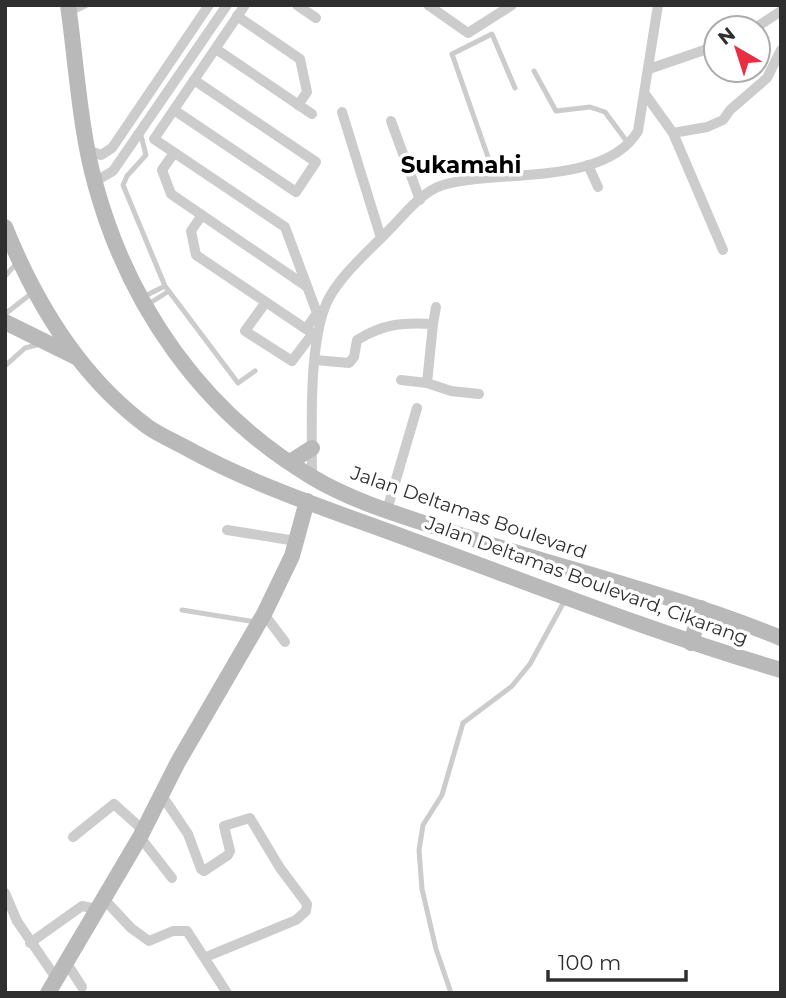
<svg xmlns="http://www.w3.org/2000/svg" width="786" height="998" viewBox="0 0 786 998" font-family="Montserrat,sans-serif">
	<rect width="100%" height="100%" fill="#fff"/>
	<g fill="none" stroke-linecap="round" stroke-linejoin="round">
		<g stroke="#ccc" stroke-width="5">
			<path d="M71,13l16,-8"/>
			<path d="M534,71l22,40 34,-4 15,5 23,31"/>
			<path d="M140,132l6,23 -19,21 -4,9 42,101 73,97 17,-12"/>
			<path d="M495,177l-43,-123 40,-20 23,54"/>
			<path d="M5,276l12,-13"/>
			<path d="M143,297l22,-11"/>
			<path d="M147,305l22,-14"/>
			<path d="M5,314l27,-21"/>
			<path d="M5,366l20,-18 15,-4"/>
			<path d="M182,610l74,12"/>
			<path d="M451,993l-15,-44 -14,-60 -3,-39 4,-25 19,-30 21,-72 49,-37 18,-22 36,-66"/>
		</g>
		<g stroke="#ccc" stroke-width="10">
			<path d="M245,5l-91,134 131,88 32,86 -11,16 7,4 -21,28 -47,-30 21,-29"/>
			<path d="M297,5l19,13"/>
			<path d="M428,5l40,28 44,-28"/>
			<path d="M237,16l63,43 7,33 -9,13"/>
			<path d="M755,28l26,-17"/>
			<path d="M216,49l96,65"/>
			<path d="M649,69l67,-23"/>
			<path d="M645,94l28,39 50,117"/>
			<path d="M174,110l122,82 20,-30 -122,-82"/>
			<path d="M342,112l39,126"/>
			<path d="M391,121l29,79"/>
			<path d="M673,133l34,-6 16,-7 7,-10 37,-32 14,-28"/>
			<path d="M88,150l13,5 11,-7 97,-143"/>
			<path d="M174,153l-12,17 9,24 135,92"/>
			<path d="M588,165l10,22"/>
			<path d="M94,182l19,-11 114,-166"/>
			<path d="M202,215l-11,16 5,24 110,74"/>
			<path d="M433,324l3,-17"/>
			<path d="M315,360l34,3 5,-6 3,-17c26,-16 46,-18 76,-16l-6,59 24,8 28,3"/>
			<path d="M401,380l26,3"/>
			<path d="M312,477c0,-47 -4,-133 15,-175 13,-27 42,-51 63,-73 15,-15 31,-37 53,-44 53,-16 162,2 195,-54l20,-126"/>
			<path d="M387,510l30,-102"/>
			<path d="M227,530l69,11"/>
			<path d="M264,614l21,28"/>
			<path d="M161,794l27,40 13,35 3,2 24,-16 2,-4 -6,-25 26,-8 30,50 27,36 -1,7 -10,9 -90,37"/>
			<path d="M73,837l41,-33 29,26"/>
			<path d="M140,837l32,41"/>
			<path d="M5,893l12,28 39,57"/>
			<path d="M103,898l28,30 18,13 24,-10h14l40,62"/>
			<path d="M30,943l52,-37 15,3"/>
			<path d="M66,962l16,25"/>
		</g>
		<g stroke="#b9b9b9" stroke-width="16">
			<path d="M68,5c8,56 12,125 27,178 33,122 107,229 217,294 43,26 95,40 142,56 109,36 221,62 327,105"/>
			<path d="M5,227c31,77 75,150 143,200 13,9 28,15 42,23 68,37 143,61 216,88 124,45 248,95 375,132"/>
			<path d="M5,322l71,35"/>
			<path d="M290,462l22,-14"/>
			<path d="M691,643l10,-35"/>
			<path d="M48,993l92,-156 38,-75 86,-148 28,-58 15,-55"/>
		</g>
	</g>
	<g text-anchor="middle" stroke-width="7" stroke-linejoin="round" paint-order="stroke">
		<g font-size="19" fill="#2f2f2f" stroke="#fff">
			<text transform="translate(469 512) rotate(19)" y="7">Jalan Deltamas Boulevard</text>
			<text transform="translate(587 580) rotate(20)" y="7">Jalan Deltamas Boulevard, Cikarang</text>
		</g>
		<g font-size="23" font-weight="bold" fill="#000" stroke="#fff">
			<text x="461" y="173">Sukamahi</text>
		</g>
	</g>
	<rect width="786" height="998" fill="none" stroke="#2f2f2f" stroke-width="14"/>
	<g transform="translate(737 49) rotate(321)"><circle r="33" fill="#ffffff" stroke="#acacac" stroke-width="2"/>
	<path d="M0-5L12 26L0 18L-12 26Z" fill="#ea2d42"/>
	<text y="-10" font-size="19" font-weight="bold" text-anchor="middle" fill="#2f2f2f">N</text>
	</g>
	<path d="M548 970v10h138v-10" fill="none" stroke="#2f2f2f" stroke-width="3.5"/>
	<text x="558" y="970" font-size="21" fill="#2f2f2f" stroke="#ffffff" stroke-width="5" paint-order="stroke">100 m</text>
</svg>
